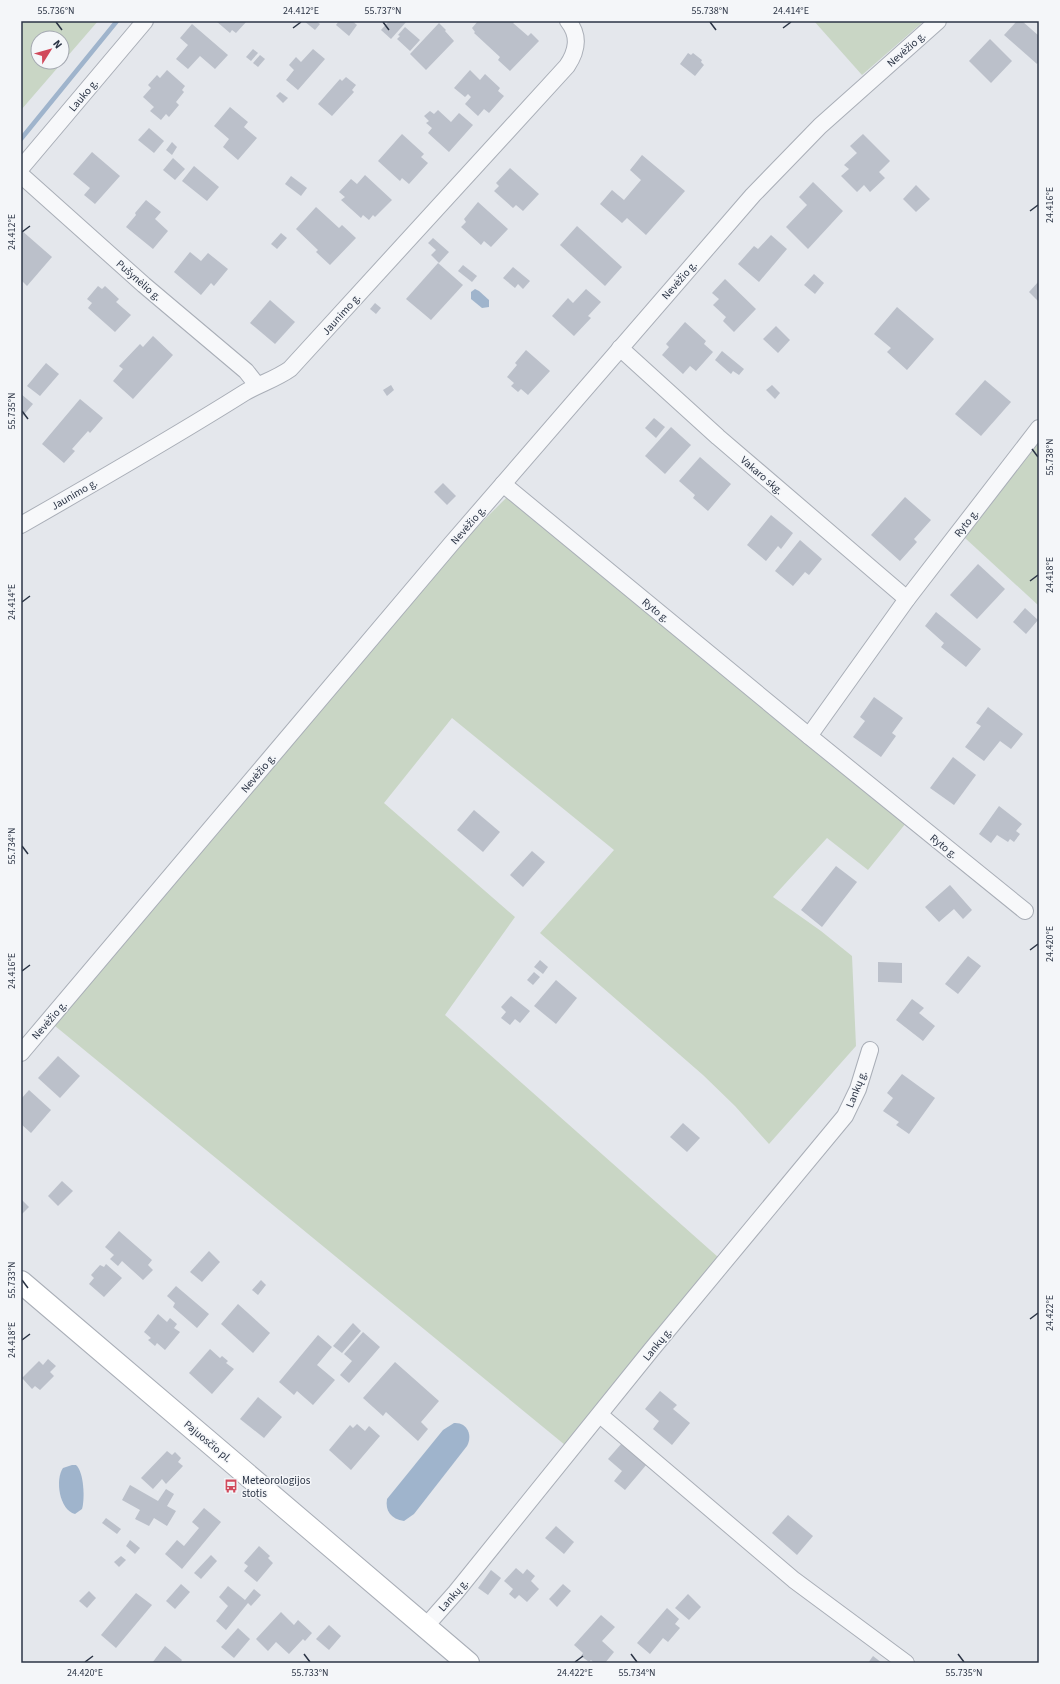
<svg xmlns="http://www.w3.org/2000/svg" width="1060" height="1684" viewBox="0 0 1060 1684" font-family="'Source Sans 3',sans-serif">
	<rect width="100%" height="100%" fill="#e4e7ec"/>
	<g fill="#c9d6c5" fill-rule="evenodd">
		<path d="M21,21h77l-77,89zM38,38h24v24h-24z"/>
		<path d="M814,21h110l-62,54z"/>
		<path d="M1039,442v164l-74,-68z"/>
		<path d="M508,496l398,327 -38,47 -41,-32 -54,59 48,34 31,25 4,90 -87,98 -34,-38 -32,-31 -163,-142 74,-83 -162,-132 -68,85 131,114 -70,98 282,250 -162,180 -516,-424 315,-374 11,-1 83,-100z"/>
	</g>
	<g fill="#9fb4cc">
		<path d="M475,289l4,2 10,9v7l-7,1 -11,-9v-7z"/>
		<path d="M454,1423c13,-1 19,12 13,23l-53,68 -10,7c-13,-2 -19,-10 -17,-22l56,-69z"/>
		<path d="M72,1465h4c8,7 9,34 6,44l-7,5c-16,-4 -20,-35 -12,-46z"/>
	</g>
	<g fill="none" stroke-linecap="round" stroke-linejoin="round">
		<path stroke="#9fb4cc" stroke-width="4.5" d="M21,139l96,-118"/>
	</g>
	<g fill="#bbc0ca">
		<path d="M216,21h31l-11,12 -4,-3 -2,3z"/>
		<path d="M304,21h12l4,3 -5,6z"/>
		<path d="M339,21h13l5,4 -8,11 -13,-11z"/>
		<path d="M389,21h18l-16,18 -10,-9z"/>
		<path d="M478,21h38l-3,2 15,13 3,-3 8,8 -29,30 -12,-11 2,-3 -26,-24 1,-1 -3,-4z"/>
		<path d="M1017,21h5l17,15v25l-2,3 -33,-29z"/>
		<path d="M439,23l7,7 -1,1 9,10 -28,29 -16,-16z"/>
		<path d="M192,24l36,31 -13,14 -15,-13 -12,13 -12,-10 12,-14 -8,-7z"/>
		<path d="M405,27l15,13 -10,11 -13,-12 3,-3 -2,-1z"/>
		<path d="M990,39l22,22 -21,22 -22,-22z"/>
		<path d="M253,49l5,4 -7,8 -5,-4z"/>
		<path d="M313,49l12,10 -27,31 -12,-10 8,-10 -5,-5 7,-8 5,5z"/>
		<path d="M688,53l3,2 2,-2 9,7 -1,2 3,3 -9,11 -15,-12z"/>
		<path d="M260,55l5,4 -7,8 -5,-4z"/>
		<path d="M167,70l18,16 -3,4 2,2 -8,10 3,3 -10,12 -3,-3 -5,6 -11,-9 4,-4 -11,-10 8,-9 -3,-3 9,-10 3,3z"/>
		<path d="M470,70l10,10 5,-6 15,14 -2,3 6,5 -15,17 -5,-4 -6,7 -13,-12 6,-7 -3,-3 -3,3 -11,-9z"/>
		<path d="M346,77l10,8 -4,5 2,2 -22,24 -14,-12 22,-25 2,2z"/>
		<path d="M280,92l8,6 -5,5 -7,-7z"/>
		<path d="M230,107l18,15 -4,5 13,11 -19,22 -15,-13 6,-8 -15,-13z"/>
		<path d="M438,110l13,12 8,-9 14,12 -24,27 -21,-19 4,-5 -6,-5 3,-2 -5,-5 6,-5 4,3z"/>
		<path d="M149,128l15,13 -10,12 -16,-13z"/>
		<path d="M402,134l22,20 -3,3 7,6 -19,21 -7,-6 -2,3 -22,-20z"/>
		<path d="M863,134l27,27 -11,11 6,6 -15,14 -6,-7 -7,7 -16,-16 8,-7 -5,-4 13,-12 -7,-7z"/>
		<path d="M172,142l5,5 -5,8 -6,-5z"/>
		<path d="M92,152l28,24 -25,28 -11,-9 6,-7 -17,-14z"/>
		<path d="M642,155l43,36 -39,44 -19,-17 -5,5 -22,-19 12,-14 12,10 17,-20 -11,-10z"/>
		<path d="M173,158l12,11 -10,11 -12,-10z"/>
		<path d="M194,166l25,21 -12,14 -25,-20z"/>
		<path d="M510,168l29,26 -16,17 -7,-6 -3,3 -19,-17 5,-5 -3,-3z"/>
		<path d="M365,175l27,25 -17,17 -2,-2 -4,5 -6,-5 -2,3 -20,-18 4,-3 -6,-5 12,-13 6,5z"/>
		<path d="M291,176l16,12 -6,8 -16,-12z"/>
		<path d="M813,182l30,29 -35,38 -22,-22 21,-22 -8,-8z"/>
		<path d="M916,185l14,14 -14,13 -13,-13z"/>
		<path d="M146,200l15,12 -6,7 13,12 -15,18 -27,-22 10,-12 -1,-2z"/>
		<path d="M478,202l30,27 -17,18 -7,-6 -3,4 -20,-18 5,-5 -2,-3z"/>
		<path d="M316,207l23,21 3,-3 14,13 -26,27 -14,-13 2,-2 -22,-21z"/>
		<path d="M577,226l45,41 -17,19 -45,-41z"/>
		<path d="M21,230l31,27 -25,29 -6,-6z"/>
		<path d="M281,233l6,5 -10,11 -6,-5z"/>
		<path d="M771,235l16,14 -28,33 -21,-18 16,-18 4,3z"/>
		<path d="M433,238l16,14 -10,11 -8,-8 5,-5 -8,-7z"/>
		<path d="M190,252l11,9 7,-8 20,16 -14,17 -3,-3 -10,12 -27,-23z"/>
		<path d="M438,263l25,22 -32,35 -25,-21z"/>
		<path d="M463,265l14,11 -5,6 -14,-11z"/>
		<path d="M513,267l17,14 -7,8 -5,-5 -3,4 -12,-10z"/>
		<path d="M814,274l10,9 -9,11 -11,-9z"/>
		<path d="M725,279l31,30 -22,23 -11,-11 3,-4 -13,-12 6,-6 -7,-6z"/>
		<path d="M1039,281v21l-10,-10z"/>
		<path d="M98,286l4,3 3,-3 14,13 -3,3 15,13 -16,17 -27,-24 4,-5 -5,-4z"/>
		<path d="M586,289l15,13 -13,14 3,2 -17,18 -22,-20 16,-18 5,5z"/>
		<path d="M270,300l25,22 -20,22 -25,-21z"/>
		<path d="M375,303l6,5 -5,6 -6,-5z"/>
		<path d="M897,307l37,32 -27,31 -20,-18 4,-4 -17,-14z"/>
		<path d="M685,322l21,19 -2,3 9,8 -17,19 -6,-5 -7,8 -21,-19 7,-8 -3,-3z"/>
		<path d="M776,326l14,14 -12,13 -15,-14z"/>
		<path d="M153,336l20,19 -40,44 -20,-18 10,-12 -4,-3 21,-22 3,3z"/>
		<path d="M526,350l24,21 -22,24 -7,-6 -3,3 -7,-6 3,-3 -7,-6 10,-12 -2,-2z"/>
		<path d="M722,351l22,18 -5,6 -6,-4 -2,3 -16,-14z"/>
		<path d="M46,363l13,11 -19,22 -13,-10z"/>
		<path d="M985,380l26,22 -30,34 -26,-22z"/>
		<path d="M391,385l3,5 -7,6 -4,-6z"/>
		<path d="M772,385l8,8 -5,6 -9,-9z"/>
		<path d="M21,394l12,10 -12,14z"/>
		<path d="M80,399l23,19 -13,15 -2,-2 -16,18 3,2 -11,12 -22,-19z"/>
		<path d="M654,418l11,9 -9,11 -11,-10z"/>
		<path d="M671,427l20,18 -26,29 -20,-18z"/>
		<path d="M700,457l31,27 -23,27 -15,-13 2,-3 -16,-14z"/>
		<path d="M443,483l13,13 -9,9 -13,-13z"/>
		<path d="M905,497l26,23 -17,19 3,3 -17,19 -29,-26z"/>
		<path d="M771,515l22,18 -12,16 -3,-3 -12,15 -19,-16z"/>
		<path d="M800,540l22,19 -13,16 -4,-3 -12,14 -18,-15z"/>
		<path d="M978,564l27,25 -28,30 -27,-24z"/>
		<path d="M1025,608l13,12 -12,14 -13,-12z"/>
		<path d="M936,612l45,37 -15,18 -25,-20 3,-4 -19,-17z"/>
		<path d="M874,697l29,21 -11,15 4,3 -15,21 -28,-20 12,-16 -5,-4z"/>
		<path d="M988,707l35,27 -12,15 -11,-8 -16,20 -19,-14 16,-21 -5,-3z"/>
		<path d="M953,757l23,18 -22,30 -24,-17z"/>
		<path d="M999,806l23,18 -6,7 4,3 -6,8 -4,-3 -2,3 -11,-7 -6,8 -12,-9z"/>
		<path d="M474,810l26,22 -17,20 -26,-22z"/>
		<path d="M532,851l13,11 -22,25 -13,-12z"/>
		<path d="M836,866l21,16 -35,45 -21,-17z"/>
		<path d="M950,885l22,25 -9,9 -9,-10 -15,13 -14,-15z"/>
		<path d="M968,956l13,10 -23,28 -13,-10z"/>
		<path d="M540,960l8,7 -5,7 -9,-7z"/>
		<path d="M878,962l24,1v20l-24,-1z"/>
		<path d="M534,972l6,5 -7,8 -6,-5z"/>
		<path d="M556,980l21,18 -21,26 -22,-18z"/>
		<path d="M511,996l19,15 -10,12 -5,-4 -5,6 -9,-7 5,-6 -5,-5z"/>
		<path d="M912,999l12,9 -5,5 16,13 -12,15 -27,-21z"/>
		<path d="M58,1056l22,20 -20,22 -22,-20z"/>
		<path d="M902,1074l33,24 -26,36 -13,-9 3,-3 -16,-11 10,-13 -6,-5z"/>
		<path d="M29,1090l22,20 -20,23 -10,-9v-25z"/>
		<path d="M683,1123l17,15 -13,14 -17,-15z"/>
		<path d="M62,1181l11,10 -15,15 -10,-10z"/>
		<path d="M21,1199l8,8 -8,8z"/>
		<path d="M119,1231l33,29 -4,5 5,5 -10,10 -21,-19 -4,5 -8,-7 4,-4 -9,-8z"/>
		<path d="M209,1251l11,11 -18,20 -12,-10z"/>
		<path d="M106,1264l16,14 -18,19 -15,-13 5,-6 -3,-3 9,-10 4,2z"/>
		<path d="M261,1280l5,5 -8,10 -6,-5z"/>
		<path d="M176,1286l33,28 -12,14 -24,-21 2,-4 -8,-7z"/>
		<path d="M238,1304l32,29 -17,20 -32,-29z"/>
		<path d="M158,1314l9,8 3,-4 7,6 -3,4 6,4 -15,18 -8,-7 -2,3 -7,-6 3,-2 -7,-6z"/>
		<path d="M353,1323l8,8 -19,22 -9,-7z"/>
		<path d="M363,1332l17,15 -31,36 -9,-8 12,-14 -8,-7z"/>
		<path d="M318,1335l14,12 -15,18 18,15 -22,25 -16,-14 -3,4 -15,-13z"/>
		<path d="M210,1349l10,9 2,-2 6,5 -2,2 8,6 -22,25 -23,-21z"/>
		<path d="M48,1359l8,7 -6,6 4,4 -14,14 -5,-4 -3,3 -10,-11 17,-17 4,4z"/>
		<path d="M395,1362l44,39 -18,21 7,7 -10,12 -32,-29 -3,4 -20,-18z"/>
		<path d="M660,1391l17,14 -4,4 17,14 -18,22 -19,-16 6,-8 -14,-12z"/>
		<path d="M258,1397l24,20 -18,21 -24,-19z"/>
		<path d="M357,1424l8,7 4,-5 11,10 -29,34 -22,-20 21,-25 3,3z"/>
		<path d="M622,1443l25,21 -22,26 -11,-9 8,-10 -14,-12z"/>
		<path d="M167,1451l5,4 3,-3 6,6 -3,4 5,4 -17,18 -4,-5 -9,10 -12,-11z"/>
		<path d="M130,1485l28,16 8,-12 8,5 -7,12 9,5 -9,15 -13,-8 -5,8 -14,-7 5,-9 -18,-10z"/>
		<path d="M204,1508l17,14 -39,47 -17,-15 12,-14 7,6 15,-18 -7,-6z"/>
		<path d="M788,1515l25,21 -16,19 -25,-22z"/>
		<path d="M106,1518l15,11 -4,5 -15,-11z"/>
		<path d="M556,1526l18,16 -10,12 -19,-16z"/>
		<path d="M130,1540l10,8 -5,6 -9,-8z"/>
		<path d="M259,1546l11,10 -2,2 5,5 -16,19 -13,-11 4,-5 -4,-3z"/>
		<path d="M211,1555l6,6 -16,18 -7,-6z"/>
		<path d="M121,1556l5,4 -7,7 -5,-5z"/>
		<path d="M516,1568l7,6 4,-5 8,7 -4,5 8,8 -12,13 -8,-7 -4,4 -6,-5 4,-5 -9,-8z"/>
		<path d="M491,1570l10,8 -13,17 -10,-7z"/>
		<path d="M181,1584l9,8 -15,17 -9,-8z"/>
		<path d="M563,1584l8,7 -14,16 -8,-8z"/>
		<path d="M228,1586l17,14 9,-11 7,6 -10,11 -3,-3 -22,27 -10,-9 12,-15 -9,-9z"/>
		<path d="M89,1591l7,7 -9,10 -8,-7z"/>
		<path d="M136,1593l16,12 -36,43 -15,-13z"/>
		<path d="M688,1594l13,13 -12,13 -14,-12z"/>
		<path d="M667,1608l12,11 -4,5 5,4 -12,14 -5,-4 -13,16 -13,-11z"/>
		<path d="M281,1612l13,13 4,-5 14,13 -7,8 -2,-2 -14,15 -13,-12 -8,9 -12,-12z"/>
		<path d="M601,1615l14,12 -13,14 12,11 -9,11h-11l-3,-3 -2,2 -8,-6 2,-3 -9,-8z"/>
		<path d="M329,1625l12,11 -12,14 -13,-11z"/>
		<path d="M238,1628l12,11 -16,19 -13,-11z"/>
		<path d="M165,1646l17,14 -2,3h-28z"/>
		<path d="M873,1656l9,7h-14z"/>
	</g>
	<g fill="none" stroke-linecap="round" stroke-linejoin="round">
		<g stroke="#a9aeb7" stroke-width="18">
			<g id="minor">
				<path d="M21,168l124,-147"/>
				<path d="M21,175l123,110 102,86 11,14"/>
				<path d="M620,348l98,89 189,162"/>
				<path d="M503,484l306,252 216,175"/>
				<path d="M21,525c75,-43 150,-86 223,-132 15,-9 32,-14 46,-24l277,-303c10,-15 13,-30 1,-45"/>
				<path d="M809,736l98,-137 132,-171"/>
				<path d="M21,1053l431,-510 301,-348 67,-69 118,-105"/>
				<path d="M600,1415l194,165 112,83"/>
				<path d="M425,1627l31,-35 196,-243 193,-233 13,-27 12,-39"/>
			</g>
		</g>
		<g stroke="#a9aeb7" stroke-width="24">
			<path id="secondary" d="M21,1282l447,381"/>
		</g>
		<use href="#minor" stroke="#f7f8fa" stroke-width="16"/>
		<use href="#secondary" stroke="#fff" stroke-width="22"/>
	</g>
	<path fill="none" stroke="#2b3445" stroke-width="1.5" d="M56,22l6,8M383,22l6,8M710,22l6,8M293,28l8,-6M783,28l8,-6M1030,211l8,-6M22,232l8,-6M22,411l6,8M1032,449l6,8M1030,581l8,-6M22,602l8,-6M22,846l6,8M1030,950l8,-6M22,971l8,-6M22,1280l6,8M1030,1319l8,-6M22,1340l8,-6M304,1654l6,8M631,1654l6,8M958,1654l6,8M85,1662l8,-6M575,1662l8,-6"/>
	<defs>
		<g id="bus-bare" transform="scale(1.08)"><path d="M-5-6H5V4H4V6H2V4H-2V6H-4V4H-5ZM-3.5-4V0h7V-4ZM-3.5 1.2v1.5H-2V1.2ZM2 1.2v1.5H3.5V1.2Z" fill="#d1495b" stroke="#f4f6f9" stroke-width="2.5" paint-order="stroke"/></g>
	</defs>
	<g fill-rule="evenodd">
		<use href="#bus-bare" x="231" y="1486"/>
	</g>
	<g text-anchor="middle" stroke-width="3" stroke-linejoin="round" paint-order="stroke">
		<g font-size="11" fill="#2b3445" stroke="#f4f6f9">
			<text transform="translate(906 49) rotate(-41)" y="4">Nevėžio g.</text>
			<text transform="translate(83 95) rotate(-50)" y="4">Lauko g.</text>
			<text transform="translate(139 280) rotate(41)" y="4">Pušynėlio g.</text>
			<text transform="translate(679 280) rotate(-49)" y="4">Nevėžio g.</text>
			<text transform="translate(341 314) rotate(-48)" y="4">Jaunimo g.</text>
			<text transform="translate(762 475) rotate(41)" y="4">Vakaro skg.</text>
			<text transform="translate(74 494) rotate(-30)" y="4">Jaunimo g.</text>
			<text transform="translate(966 523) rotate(-52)" y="4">Ryto g.</text>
			<text transform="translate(468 525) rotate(-49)" y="4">Nevėžio g.</text>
			<text transform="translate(656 610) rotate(39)" y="4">Ryto g.</text>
			<text transform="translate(258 773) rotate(-50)" y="4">Nevėžio g.</text>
			<text transform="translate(944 846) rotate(39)" y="4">Ryto g.</text>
			<text transform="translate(49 1020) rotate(-49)" y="4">Nevėžio g.</text>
			<text transform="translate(856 1089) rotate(-68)" y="4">Lankų g.</text>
			<text transform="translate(657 1344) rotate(-51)" y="4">Lankų g.</text>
			<text transform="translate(208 1441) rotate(40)" y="4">Pajuosčio pl.</text>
			<text transform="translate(453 1595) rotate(-49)" y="4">Lankų g.</text>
		</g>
		<g font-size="11" fill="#2b3445" stroke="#f4f6f9" text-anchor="start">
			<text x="242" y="1484">Meteorologijos<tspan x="242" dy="13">stotis</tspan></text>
		</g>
	</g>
	<rect width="1060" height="1684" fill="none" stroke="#f4f6f9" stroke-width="44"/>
	<g transform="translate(50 50) rotate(53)"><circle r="19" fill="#f4f6f9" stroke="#a4a8b1"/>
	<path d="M0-3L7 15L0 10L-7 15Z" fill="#d1495b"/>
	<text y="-6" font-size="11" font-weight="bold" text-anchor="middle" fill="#2b3445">N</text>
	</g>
	<rect x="22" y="22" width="1016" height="1640" fill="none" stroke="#2b3445" stroke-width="1.5"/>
	<g font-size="10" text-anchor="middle" fill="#2b3445">
		<text x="56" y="14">55.736°N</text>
		<text x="301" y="14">24.412°E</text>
		<text x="383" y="14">55.737°N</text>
		<text x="710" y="14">55.738°N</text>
		<text x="791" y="14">24.414°E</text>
		<text transform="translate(1049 205) rotate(-90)" y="4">24.416°E</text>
		<text transform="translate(11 232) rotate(-90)" y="4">24.412°E</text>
		<text transform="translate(11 411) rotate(-90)" y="4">55.735°N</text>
		<text transform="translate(1049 457) rotate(-90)" y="4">55.738°N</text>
		<text transform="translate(1049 575) rotate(-90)" y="4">24.418°E</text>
		<text transform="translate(11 602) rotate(-90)" y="4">24.414°E</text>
		<text transform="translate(11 846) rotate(-90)" y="4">55.734°N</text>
		<text transform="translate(1049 944) rotate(-90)" y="4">24.420°E</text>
		<text transform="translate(11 971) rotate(-90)" y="4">24.416°E</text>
		<text transform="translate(11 1280) rotate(-90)" y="4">55.733°N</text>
		<text transform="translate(1049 1313) rotate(-90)" y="4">24.422°E</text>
		<text transform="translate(11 1340) rotate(-90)" y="4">24.418°E</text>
		<text x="85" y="1676">24.420°E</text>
		<text x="310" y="1676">55.733°N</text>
		<text x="575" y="1676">24.422°E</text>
		<text x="637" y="1676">55.734°N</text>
		<text x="964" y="1676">55.735°N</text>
	</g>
</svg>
